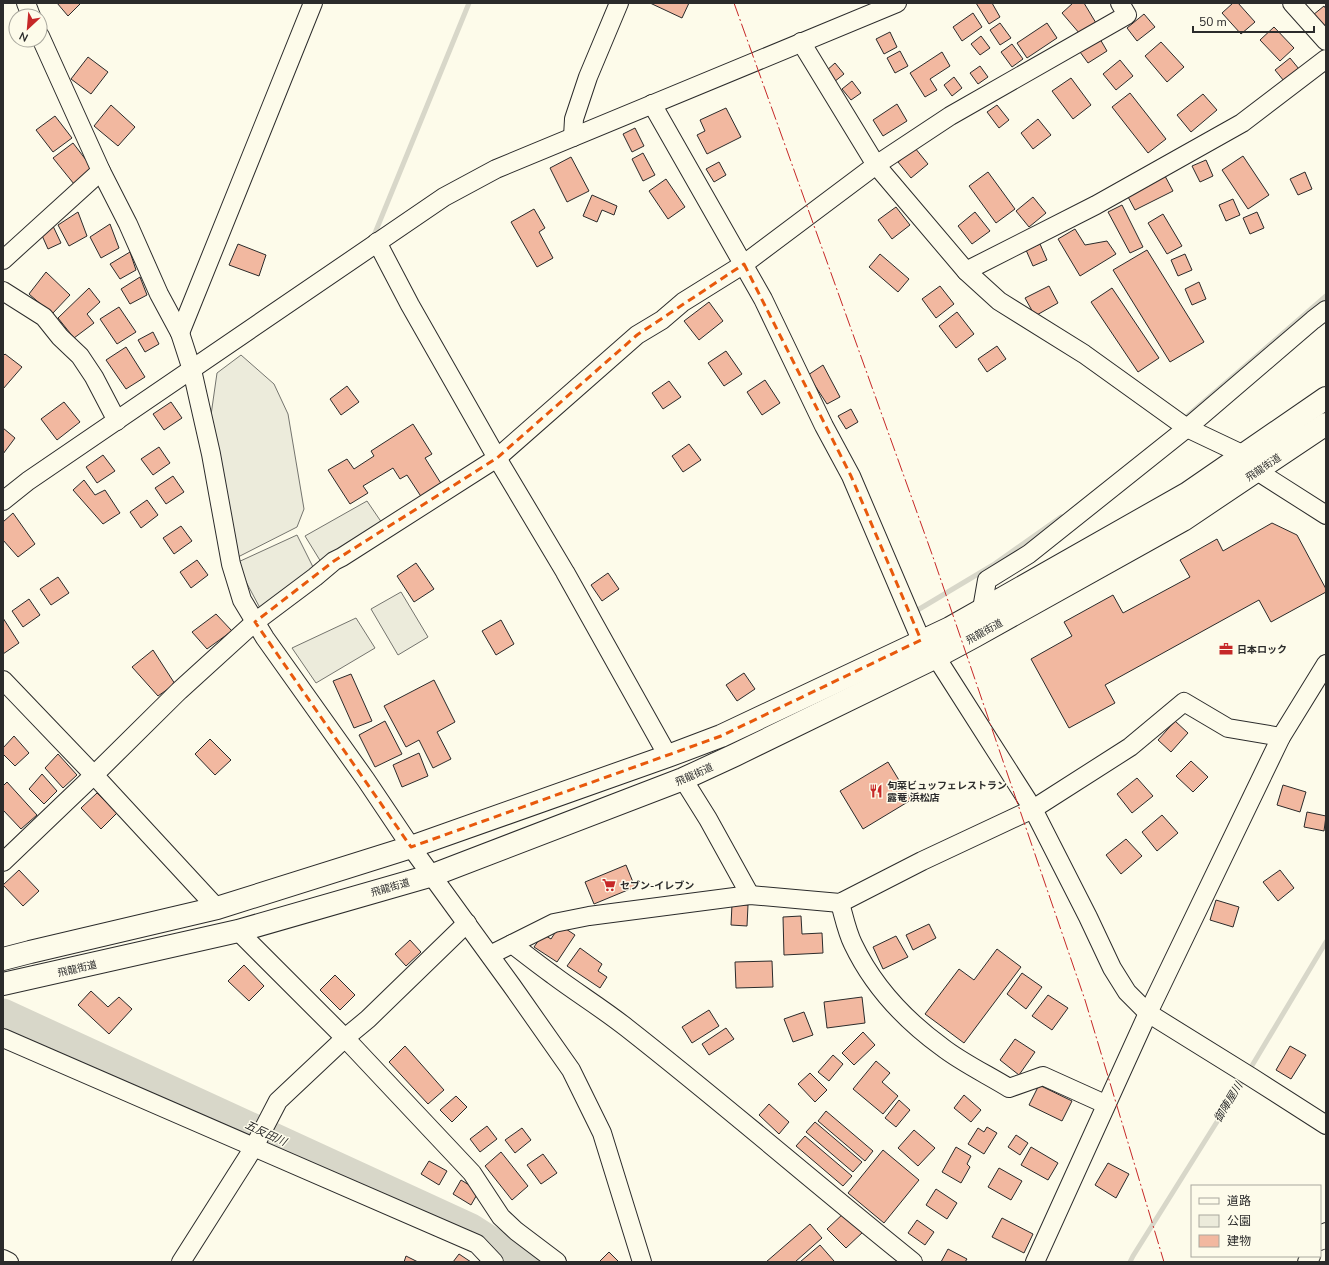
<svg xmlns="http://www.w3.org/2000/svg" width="1329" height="1265" viewBox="0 0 1329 1265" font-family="'Nunito Sans','Noto Sans JP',sans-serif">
	<rect width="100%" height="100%" fill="#fdfbea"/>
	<g fill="#ecebdb" stroke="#74746e">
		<path d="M241,355l33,29 14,30 16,95 -7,18 -59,30 -27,-142 6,-42z"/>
		<path d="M367,501l15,22 -61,39 -16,-26z"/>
		<path d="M297,535l18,36 -55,37 -24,-45z"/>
		<path d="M401,592l27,45 -30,18 -27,-46z"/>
		<path d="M356,618l19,30 -59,35 -24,-35z"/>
	</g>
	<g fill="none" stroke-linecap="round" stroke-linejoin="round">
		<g stroke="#d8d7c9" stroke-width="5">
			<path d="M375,233l94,-230"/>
			<path d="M1184,419l142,-123"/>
			<path d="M916,611l77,-46 68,-48"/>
			<path d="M1130,1262l3,-6 117,-187 76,-127"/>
		</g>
		<path stroke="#d8d7c9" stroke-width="29" d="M3,1013l468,215 53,34"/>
	</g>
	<g fill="#f2b8a0" stroke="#2b2b2b">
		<path d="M57,3h24l-13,13z"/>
		<path d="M650,3h39l-7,15z"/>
		<path d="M976,3h16l8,14 -11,7z"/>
		<path d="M1073,3h11l12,20 -16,11 -18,-21z"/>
		<path d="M1233,3h5l17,19 -14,12 -19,-21z"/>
		<path d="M1324,6l2,3v22l-13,-16z"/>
		<path d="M973,13l9,14 -20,14 -9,-14z"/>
		<path d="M1144,14l11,13 -18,14 -10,-13z"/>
		<path d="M1000,23l11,15 -11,7 -10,-15z"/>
		<path d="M1047,23l10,15 -30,20 -10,-15z"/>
		<path d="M1274,27l20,21 -14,13 -20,-21z"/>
		<path d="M890,32l7,15 -13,7 -8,-15z"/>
		<path d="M981,36l9,12 -10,7 -9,-11z"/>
		<path d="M1100,39l7,12 -19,12 -8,-11z"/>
		<path d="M1161,42l23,25 -17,15 -22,-26z"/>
		<path d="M1012,44l11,15 -11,8 -11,-15z"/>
		<path d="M900,51l8,15 -13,7 -8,-15z"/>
		<path d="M942,52l8,14 -20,13 7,11 -12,7 -15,-24z"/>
		<path d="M88,57l20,15 -17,22 -20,-15z"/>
		<path d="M1290,58l9,11 -15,12 -9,-11z"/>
		<path d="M1120,60l13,16 -17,14 -13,-16z"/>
		<path d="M835,63l9,11 -10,8 -8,-11z"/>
		<path d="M980,66l8,11 -10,7 -8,-11z"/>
		<path d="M954,77l8,11 -10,8 -8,-11z"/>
		<path d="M1071,78l20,27 -18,14 -21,-28z"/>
		<path d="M852,81l9,12 -10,7 -9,-11z"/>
		<path d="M1130,93l36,46 -18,14 -36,-46z"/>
		<path d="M1203,94l14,16 -26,22 -14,-17z"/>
		<path d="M897,104l10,17 -24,15 -10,-16z"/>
		<path d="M111,105l24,22 -17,19 -24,-20z"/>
		<path d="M997,105l12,15 -10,8 -12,-16z"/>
		<path d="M726,108l15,29 -34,17 -10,-19 8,-4 -5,-11z"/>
		<path d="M55,116l17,22 -19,14 -17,-22z"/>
		<path d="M1038,119l13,16 -18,14 -12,-16z"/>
		<path d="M635,128l9,18 -12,6 -9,-18z"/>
		<path d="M73,143l20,26 -19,15 -21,-26z"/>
		<path d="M915,148l13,16 -17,14 -13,-16z"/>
		<path d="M643,153l12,22 -12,6 -11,-22z"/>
		<path d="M1243,156l26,39 -21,14 -26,-39z"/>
		<path d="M571,157l18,34 -22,11 -17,-34z"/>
		<path d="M1206,160l7,16 -13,6 -8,-16z"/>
		<path d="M719,162l7,13 -12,7 -8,-13z"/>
		<path d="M988,172l27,37 -19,14 -27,-37z"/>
		<path d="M1305,172l7,17 -14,6 -8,-16z"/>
		<path d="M1165,176l8,15 -38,19 -8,-15z"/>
		<path d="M666,179l19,28 -17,12 -19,-28z"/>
		<path d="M592,195l25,11 -3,9 -12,-5 -5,12 -14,-6z"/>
		<path d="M1033,197l13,16 -17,14 -13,-16z"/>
		<path d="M1233,199l7,16 -14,6 -7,-16z"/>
		<path d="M1122,205l21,42 -13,6 -22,-41z"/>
		<path d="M896,207l14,18 -18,14 -14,-19z"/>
		<path d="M534,209l11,19 -6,4 14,26 -16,9 -26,-45z"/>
		<path d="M78,212l9,24 -18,10 -11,-21z"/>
		<path d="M975,212l15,19 -18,13 -14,-18z"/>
		<path d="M1257,212l7,16 -14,6 -7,-16z"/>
		<path d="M1163,214l19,32 -15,8 -19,-31z"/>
		<path d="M110,224l9,24 -18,10 -11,-21z"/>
		<path d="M53,226l8,17 -13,6 -8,-18z"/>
		<path d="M1075,229l10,16 22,-4 9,13 -36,22 -22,-37z"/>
		<path d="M238,244l28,11 -7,21 -30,-11z"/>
		<path d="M1040,244l7,16 -14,6 -7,-16z"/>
		<path d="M1147,250l57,92 -34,20 -57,-92z"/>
		<path d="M130,252l6,18 -16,9 -10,-15z"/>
		<path d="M880,254l29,25 -11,13 -29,-25z"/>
		<path d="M1185,254l7,16 -14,6 -7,-16z"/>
		<path d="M46,272l24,23 -18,19 -23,-20z"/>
		<path d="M140,277l7,18 -17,9 -9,-15z"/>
		<path d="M1199,282l7,17 -14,6 -7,-16z"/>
		<path d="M940,286l14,18 -18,14 -14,-19z"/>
		<path d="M1049,286l9,17 -23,13 -10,-18z"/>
		<path d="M89,288l11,14 -13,12 7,9 -20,15 -16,-20z"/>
		<path d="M1112,288l47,70 -21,14 -47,-70z"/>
		<path d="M709,302l14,19 -24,19 -15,-19z"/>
		<path d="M119,307l17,25 -19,12 -17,-25z"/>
		<path d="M957,312l17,22 -18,14 -17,-22z"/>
		<path d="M153,332l6,12 -14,8 -7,-12z"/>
		<path d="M997,346l9,13 -19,13 -9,-13z"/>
		<path d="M126,347l19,30 -19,12 -20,-29z"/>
		<path d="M726,351l16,23 -18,12 -16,-23z"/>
		<path d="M5,354l17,13 -19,22v-33z"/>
		<path d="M823,365l17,32 -13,7 -19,-29z"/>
		<path d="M765,380l15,23 -18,12 -15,-23z"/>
		<path d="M669,381l12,16 -18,12 -11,-16z"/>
		<path d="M347,386l12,16 -18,13 -11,-16z"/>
		<path d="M64,402l16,20 -23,18 -16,-21z"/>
		<path d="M171,402l11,16 -18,12 -11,-16z"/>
		<path d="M851,409l7,13 -12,7 -8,-13z"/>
		<path d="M413,424l19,30 -7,4 17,27 -20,13 -15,-23 -7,4 -7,-11 -30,18 5,7 -18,11 -22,-34 19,-11 7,10 20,-13 -3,-5z"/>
		<path d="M3,428l12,10 -12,16z"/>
		<path d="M689,444l12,16 -18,12 -11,-16z"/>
		<path d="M159,447l11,16 -17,12 -12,-16z"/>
		<path d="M103,455l12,16 -18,12 -11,-16z"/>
		<path d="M173,476l11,16 -18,12 -11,-16z"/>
		<path d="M84,480l11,15 10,-5 15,23 -17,11 -30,-34z"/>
		<path d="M147,500l11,15 -17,13 -11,-16z"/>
		<path d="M13,513l22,31 -17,13 -15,-17v-18z"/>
		<path d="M1272,523l25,12 29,54v3l-55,30 -12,-22 -154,85 10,18 -46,25 -38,-69 41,-23 -8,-14 49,-27 10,18 67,-36 -10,-17 37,-21 6,12z"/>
		<path d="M181,526l11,15 -18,13 -11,-16z"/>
		<path d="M197,560l11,15 -17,13 -11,-16z"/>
		<path d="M416,563l18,26 -20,13 -17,-26z"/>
		<path d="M608,573l11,16 -17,12 -11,-16z"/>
		<path d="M58,577l11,16 -18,12 -11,-16z"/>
		<path d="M29,599l11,16 -17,12 -11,-16z"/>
		<path d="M216,614l16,17 -25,18 -15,-17z"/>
		<path d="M3,618l16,25 -16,11z"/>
		<path d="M501,620l13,24 -18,11 -14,-24z"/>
		<path d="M153,650l22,34 -17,12 -26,-29z"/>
		<path d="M744,673l11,16 -18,12 -11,-16z"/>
		<path d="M351,674l21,47 -18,7 -21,-47z"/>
		<path d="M434,680l21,42 -18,10 14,27 -18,9 -14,-28 -13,7 -22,-41z"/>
		<path d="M385,721l17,33 -27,13 -16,-32z"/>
		<path d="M1175,721l13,12 -17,19 -13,-12z"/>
		<path d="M14,736l15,17 -14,13 -12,-12v-6z"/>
		<path d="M210,739l21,21 -16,15 -20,-21z"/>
		<path d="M419,753l9,23 -26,11 -9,-22z"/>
		<path d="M58,754l19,21 -14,13 -18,-20z"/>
		<path d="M1191,761l17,16 -15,15 -17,-16z"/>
		<path d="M888,762l23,38 -48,29 -23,-38z"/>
		<path d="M42,774l15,17 -13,13 -15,-15z"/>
		<path d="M1137,778l16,18 -21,17 -15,-19z"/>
		<path d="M7,782l30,33 -16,14 -18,-19v-24z"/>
		<path d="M1283,785l23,7 -6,20 -23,-7z"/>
		<path d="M97,793l20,20 -16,16 -20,-21z"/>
		<path d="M1307,812l19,4 -2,15 -20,-4z"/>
		<path d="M1162,815l16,18 -21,18 -15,-19z"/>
		<path d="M1126,839l16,17 -21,18 -15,-19z"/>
		<path d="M626,865l9,22 -41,17 -9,-22z"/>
		<path d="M19,870l20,21 -16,15 -20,-21z"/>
		<path d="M1280,870l14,18 -16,13 -15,-19z"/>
		<path d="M1216,900l23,7 -6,20 -23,-7z"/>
		<path d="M732,904l16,1 -1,21 -16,-1z"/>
		<path d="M801,916l1,18 20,-1 1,20 -39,2 -1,-38z"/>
		<path d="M929,924l7,14 -23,12 -7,-15z"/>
		<path d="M560,925l15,10 -18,27 -23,-15 9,-13 8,5z"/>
		<path d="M896,936l12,21 -25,12 -10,-22z"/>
		<path d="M410,940l11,12 -15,14 -11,-12z"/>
		<path d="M580,948l22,16 -4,7 9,6 -7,11 -33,-22z"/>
		<path d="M997,949l24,18 -57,76 -39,-29 34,-45 15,11z"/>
		<path d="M772,961l1,26 -37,1 -1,-26z"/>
		<path d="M244,965l20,21 -15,15 -21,-20z"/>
		<path d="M1022,973l20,14 -16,22 -19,-15z"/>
		<path d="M335,975l20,20 -15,15 -20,-20z"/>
		<path d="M91,991l17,16 11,-10 13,12 -23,25 -31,-29z"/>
		<path d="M1048,995l20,13 -16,22 -20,-14z"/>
		<path d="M862,997l3,26 -38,5 -3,-26z"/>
		<path d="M709,1010l10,16 -27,17 -10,-16z"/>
		<path d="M804,1012l9,23 -20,7 -9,-23z"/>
		<path d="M726,1028l8,11 -25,16 -7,-11z"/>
		<path d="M863,1032l12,13 -21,20 -12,-12z"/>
		<path d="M1015,1039l20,13 -16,23 -19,-15z"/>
		<path d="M405,1046l39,44 -16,14 -39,-42z"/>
		<path d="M1290,1046l16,9 -15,24 -15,-9z"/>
		<path d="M833,1055l10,9 -14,17 -11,-9z"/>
		<path d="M876,1061l14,12 -8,9 16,14 -15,18 -30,-25z"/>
		<path d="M810,1073l17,17 -12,12 -17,-18z"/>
		<path d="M1039,1085l33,16 -10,20 -33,-16z"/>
		<path d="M964,1095l17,15 -10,12 -17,-14z"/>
		<path d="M456,1096l11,11 -15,15 -12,-12z"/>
		<path d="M899,1100l11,10 -14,17 -11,-9z"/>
		<path d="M769,1104l20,18 -10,12 -20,-19z"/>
		<path d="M826,1111l47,40 -8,10 -47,-40z"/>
		<path d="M815,1122l47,40 -9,10 -47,-40z"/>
		<path d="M487,1126l10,13 -17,13 -10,-13z"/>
		<path d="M987,1127l10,6 -13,21 -16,-10 10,-16 6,4z"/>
		<path d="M522,1128l9,12 -16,13 -10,-13z"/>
		<path d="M914,1130l21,18 -17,18 -20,-18z"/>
		<path d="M1016,1135l12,8 -8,12 -12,-8z"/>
		<path d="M805,1136l47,40 -9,10 -47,-40z"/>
		<path d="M956,1147l15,9 -4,8 3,3 -9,16 -19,-11z"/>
		<path d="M1031,1147l27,16 -10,17 -27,-15z"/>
		<path d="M883,1150l36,30 -35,43 -36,-30z"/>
		<path d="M501,1152l27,34 -16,14 -27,-34z"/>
		<path d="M543,1154l14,19 -16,11 -14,-19z"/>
		<path d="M429,1161l18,10 -8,14 -18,-11z"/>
		<path d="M1108,1163l21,11 -13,24 -21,-13z"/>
		<path d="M999,1168l23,13 -11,19 -23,-13z"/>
		<path d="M461,1180l18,11 -8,14 -18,-11z"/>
		<path d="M936,1189l21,14 -10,16 -21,-14z"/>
		<path d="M845,1212l19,19 -18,17 -19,-19z"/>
		<path d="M1002,1218l31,16 -9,19 -32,-16z"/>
		<path d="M917,1220l17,12 -9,13 -17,-12z"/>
		<path d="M810,1224l12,14 -27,24h-29z"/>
		<path d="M820,1245l14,16 -2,1h-32z"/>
		<path d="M948,1249l19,10 -2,3h-24z"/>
		<path d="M609,1252l10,10h-20z"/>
		<path d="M459,1254l12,8h-18z"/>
		<path d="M406,1256l12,6h-14z"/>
	</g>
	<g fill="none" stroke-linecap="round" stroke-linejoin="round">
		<g stroke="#2b2b2b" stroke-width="20">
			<g id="minor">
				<path d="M26,3l5,13"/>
				<path d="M1292,3l34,38"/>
				<path d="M40,36l61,135 27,53 31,70 21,39 12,37 19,84 20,110 11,36 23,38 101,142 45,67 101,139 59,84 31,63 40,129"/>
				<path d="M801,42l75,123 90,106 33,30 85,53 103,74 57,27"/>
				<path d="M652,104l111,195 61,127 27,50 70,164"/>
				<path d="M573,137l1,-18 14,-42 31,-74"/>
				<path d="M377,242l33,63 87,153 68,114 103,184"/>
				<path d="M3,260l98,-89"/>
				<path d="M966,271l130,-66 146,-82 84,-64"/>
				<path d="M3,291l41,26 16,20 20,19 14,21 23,44"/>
				<path d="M180,333l133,-330"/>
				<path d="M1257,471l69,44"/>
				<path d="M3,501l25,-20 416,-284 52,-28 401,-166"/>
				<path d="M982,609l5,-29 42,-26 158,-126 126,-108 13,-10"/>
				<path d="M936,657l97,152 55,108 24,51 15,24 21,21 103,64 75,48"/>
				<path d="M3,680l91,95 123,133"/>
				<path d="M683,779l25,40 42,76"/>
				<path d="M3,862l91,-87 85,-84 76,-69 60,-45 19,-16 8,-4 155,-99 140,-123 25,-15 21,-18 61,-38 132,-99 74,-49 177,-101 -7,-12"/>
				<path d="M840,903c4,14 7,29 13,41 20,42 52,76 89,103 19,15 46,28 67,41l34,-12 62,28"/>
				<path d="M238,931l107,107 127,135 29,44 15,14 41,31"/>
				<path d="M512,944c13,10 27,21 41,31 24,18 50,34 74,53 97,76 190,157 286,234"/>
				<path d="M490,955l64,-32 35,-7 161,-21 90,8 82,-42 111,-52 97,-62 54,-45 44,26 53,9"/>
				<path d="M3,1038l474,206 17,18"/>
				<path d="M1320,1241l6,-9"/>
				<path d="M3,1259l6,3"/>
				<path d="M181,1262l73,-115 24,-46 67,-63 23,-19 99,-96"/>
				<path d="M1035,1262l113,-249 133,-276 45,-73"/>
				<path d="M1307,1262l4,-6"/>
			</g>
		</g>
		<g stroke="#2b2b2b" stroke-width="24">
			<g id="highway">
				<path d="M3,959l27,-7 187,-44 194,-61 257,-91 53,-20 229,-108 238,-135 138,-95"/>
				<path d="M3,984l235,-53 195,-56 250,-96 52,-24 201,-98 39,-21 208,-116 143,-96"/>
			</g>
		</g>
		<use href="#minor" stroke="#fdfbea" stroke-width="18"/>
		<use href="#highway" stroke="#fdfbea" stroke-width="22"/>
		<path stroke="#c62828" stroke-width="1" stroke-dasharray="14 3 2 3" stroke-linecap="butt" d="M734,3l199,554 152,443 79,262"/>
	</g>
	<path fill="none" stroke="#e8590c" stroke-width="3" stroke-dasharray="8 5" stroke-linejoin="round" d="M744,264l107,212 70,164 -200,96 -310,111 -156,-225 79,-61 163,-103 140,-123z"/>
	<defs>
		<g id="office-bare" transform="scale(1.08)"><path d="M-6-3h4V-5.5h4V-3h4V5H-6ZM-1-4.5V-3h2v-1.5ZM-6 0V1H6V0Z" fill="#c62828" stroke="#fdfbea" stroke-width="2.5" paint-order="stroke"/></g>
		<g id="restaurant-bare" transform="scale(1.08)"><path d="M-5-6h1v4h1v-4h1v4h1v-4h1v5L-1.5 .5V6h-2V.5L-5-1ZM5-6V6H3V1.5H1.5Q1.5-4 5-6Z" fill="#c62828" stroke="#fdfbea" stroke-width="2.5" paint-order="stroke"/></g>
		<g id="supermarket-bare" transform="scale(1.08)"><path d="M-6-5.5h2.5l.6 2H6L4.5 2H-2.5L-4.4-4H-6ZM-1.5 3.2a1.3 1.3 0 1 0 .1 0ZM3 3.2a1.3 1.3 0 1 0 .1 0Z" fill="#c62828" stroke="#fdfbea" stroke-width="2.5" paint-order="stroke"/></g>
	</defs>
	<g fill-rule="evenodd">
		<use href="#office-bare" x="1226" y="649"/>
		<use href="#restaurant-bare" x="876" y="791"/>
		<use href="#supermarket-bare" x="609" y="885"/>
	</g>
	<g text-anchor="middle" stroke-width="3" stroke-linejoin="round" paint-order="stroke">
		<g font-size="10" fill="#2b2b2b" stroke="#fdfbea">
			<text transform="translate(1263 467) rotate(-34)" y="4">飛龍街道</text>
			<text transform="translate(984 631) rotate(-29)" y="4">飛龍街道</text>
			<text transform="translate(694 774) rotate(-24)" y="4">飛龍街道</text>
			<text transform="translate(390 887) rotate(-16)" y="4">飛龍街道</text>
			<text transform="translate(77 968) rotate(-13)" y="4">飛龍街道</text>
		</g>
		<g font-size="10" font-weight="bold" fill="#2b2b2b" stroke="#fdfbea" text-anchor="start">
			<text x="1237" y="653">日本ロック</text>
			<text x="887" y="789">旬菜ビュッフェレストラン<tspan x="887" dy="12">露菴 浜松店</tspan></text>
			<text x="620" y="889">セブン-イレブン</text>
		</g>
		<g font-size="11" font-style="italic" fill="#2b2b2b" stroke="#fdfbea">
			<text transform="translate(1228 1102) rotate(-59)" y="4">御陣屋川</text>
			<text transform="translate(266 1133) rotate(25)" y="4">五反田川</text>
		</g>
	</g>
	<rect width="1329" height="1265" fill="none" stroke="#2b2b2b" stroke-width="8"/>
	<rect x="1191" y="1185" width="130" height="72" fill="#fdfbea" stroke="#a9a89e"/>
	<rect x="1199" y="1198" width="20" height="6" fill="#fdfbea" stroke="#a9a89e"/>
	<text x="1227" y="1205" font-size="12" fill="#2b2b2b">道路</text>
	<rect x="1199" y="1215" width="20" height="12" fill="#ecebdb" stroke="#a9a89e"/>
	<text x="1227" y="1225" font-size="12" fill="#2b2b2b">公園</text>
	<rect x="1199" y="1235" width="20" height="12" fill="#f2b8a0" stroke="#a9a89e"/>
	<text x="1227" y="1245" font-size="12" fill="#2b2b2b">建物</text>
	<g transform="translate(28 28) rotate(206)"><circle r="19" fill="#fdfbea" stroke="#a9a89e"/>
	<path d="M0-3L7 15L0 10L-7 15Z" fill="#c62828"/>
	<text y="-6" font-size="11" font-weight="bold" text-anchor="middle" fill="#2b2b2b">N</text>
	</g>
	<path d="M1193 26v6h121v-6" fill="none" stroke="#2b2b2b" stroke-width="2"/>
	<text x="1199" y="26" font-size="12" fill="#2b2b2b" stroke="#fdfbea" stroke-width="3" paint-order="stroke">50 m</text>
</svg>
